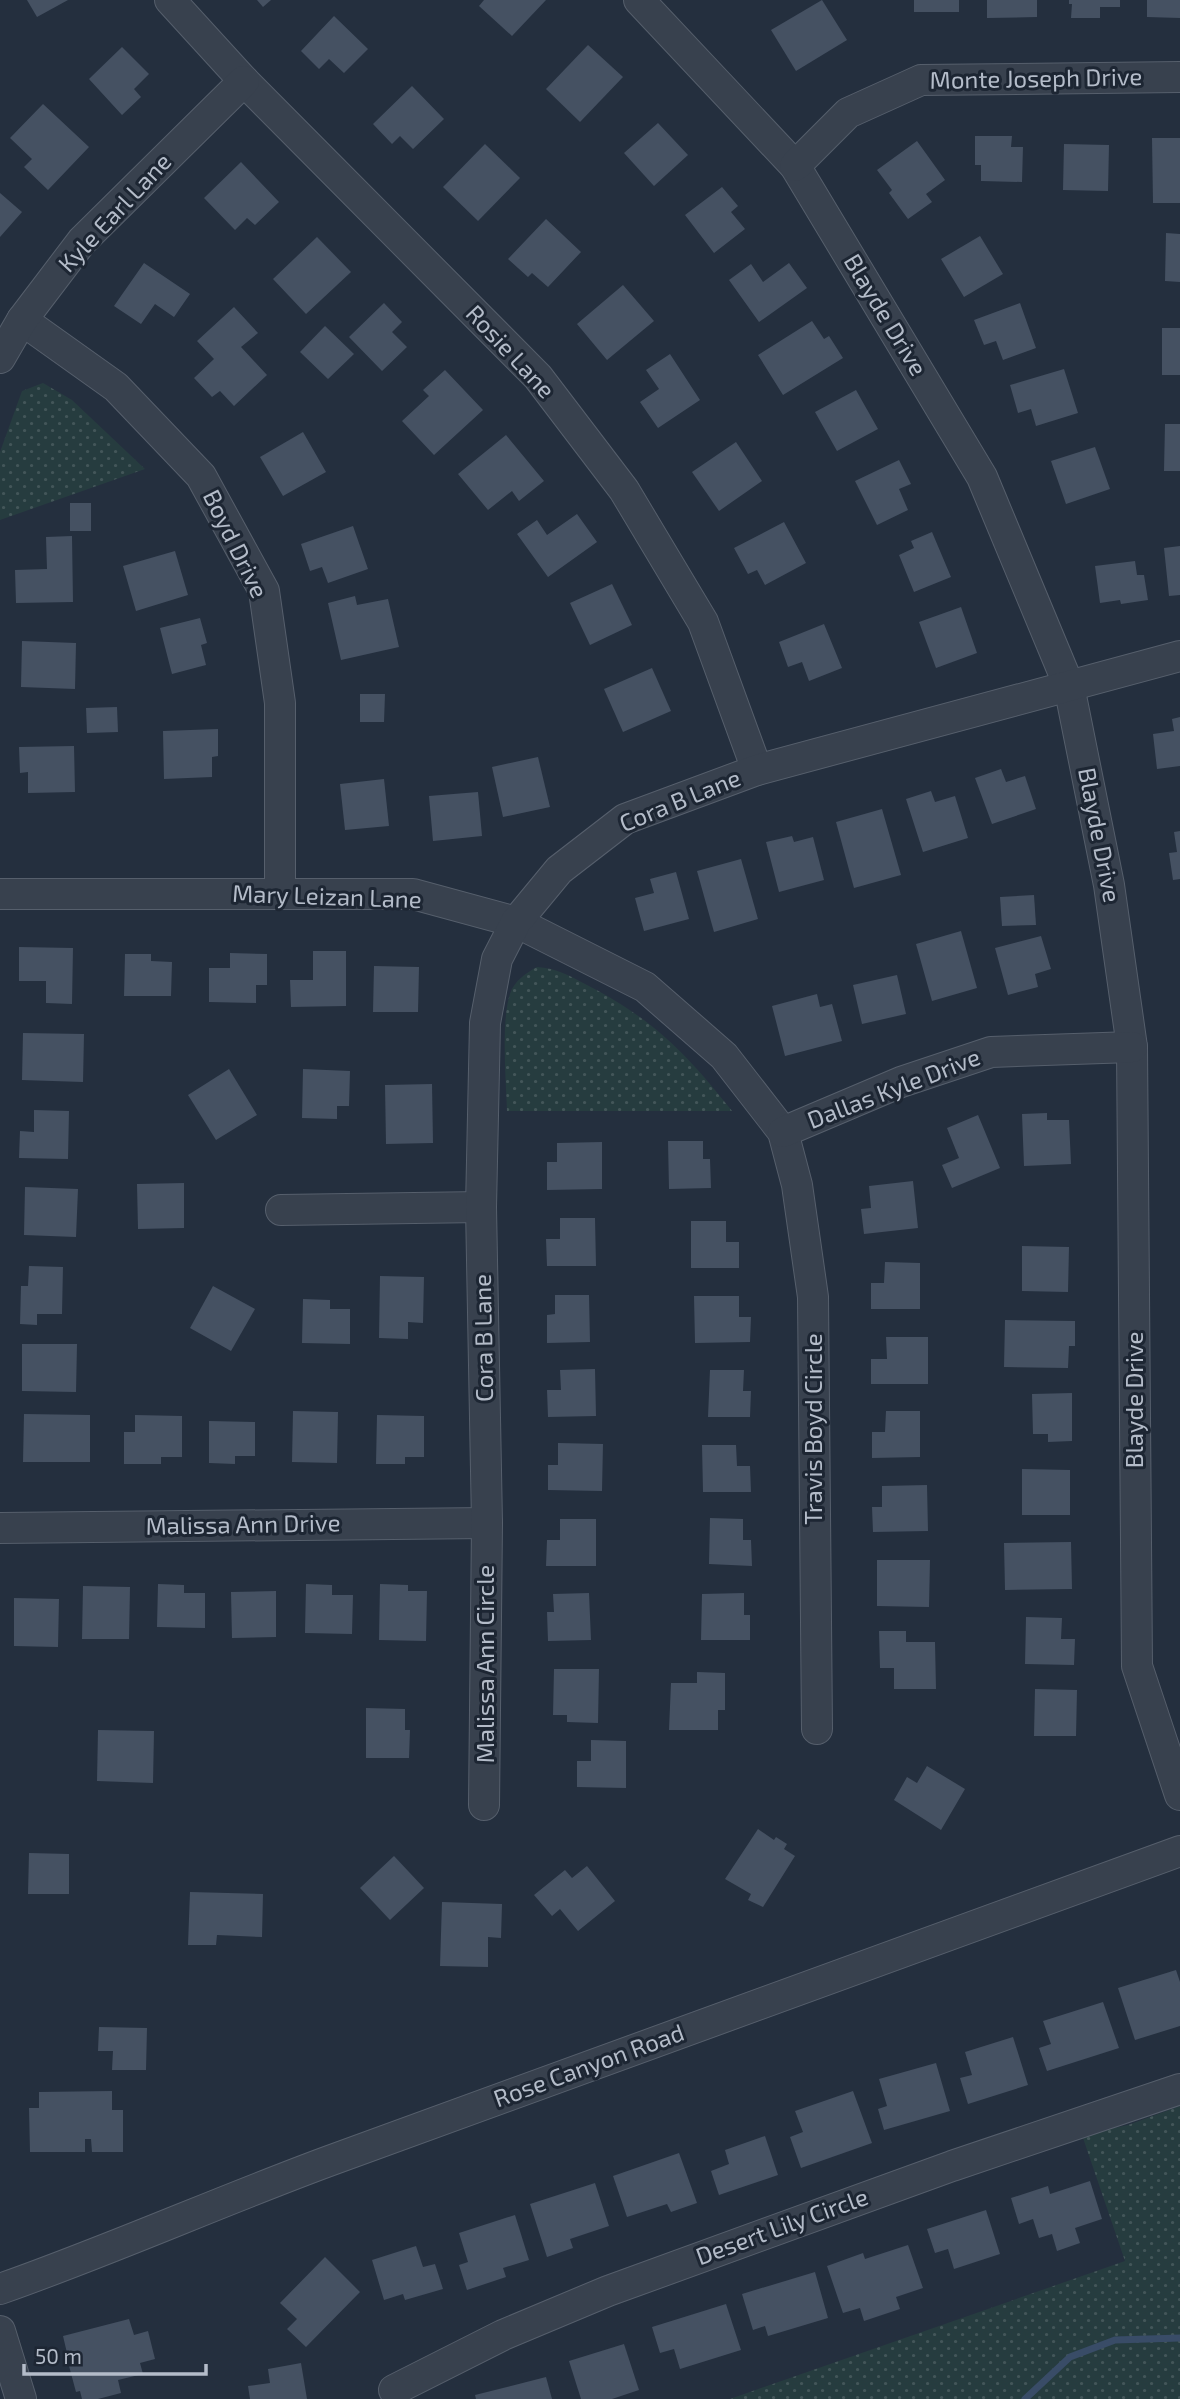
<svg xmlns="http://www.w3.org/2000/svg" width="1180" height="2399" viewBox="0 0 1180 2399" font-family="'Exo 2',sans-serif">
	<defs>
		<pattern id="green-dots" width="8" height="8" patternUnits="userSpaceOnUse" patternTransform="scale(1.75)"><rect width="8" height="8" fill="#263c3f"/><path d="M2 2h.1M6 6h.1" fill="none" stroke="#435659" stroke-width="1.8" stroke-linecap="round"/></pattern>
	</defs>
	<rect width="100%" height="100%" fill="#242f3e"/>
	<g fill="url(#green-dots)">
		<path d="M43,383l29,17 73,69 -145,51v-68l22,-61z"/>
		<path d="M537,967c19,1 33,9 50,18 66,34 100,69 145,126h-225c-1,-30 -6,-91 3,-117 4,-13 16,-21 27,-27z"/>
		<path d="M1180,2106v293h-450l395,-138 -43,-126 46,-10z"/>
	</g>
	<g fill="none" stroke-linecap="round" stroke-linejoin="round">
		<path stroke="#394c67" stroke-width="7" d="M1025,2399l45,-42 45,-17 65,-2"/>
	</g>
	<g fill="#455162">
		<path d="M27,0h41l-31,17z"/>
		<path d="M257,0h14l-8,7z"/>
		<path d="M484,0h62l-34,36 -33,-30z"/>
		<path d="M822,0l25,40 -51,31 -25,-41z"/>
		<rect x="914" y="0" width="45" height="12"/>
		<path d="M987,0h50v17l-50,1z"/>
		<path d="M1069,0h51v7h-20v11h-29l1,-14h-3z"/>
		<path d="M1147,0h33v18l-33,-1z"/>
		<path d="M334,16l34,33 -24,24 -15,-14 -10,10 -18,-18z"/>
		<path d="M588,45l35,32 -43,45 -34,-33z"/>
		<path d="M122,47l27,27 -15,15 7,8 -19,18 -33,-36z"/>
		<path d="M412,86l32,33 -31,30 -13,-13 -8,8 -19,-20z"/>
		<path d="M43,104l46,43 -41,43 -24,-23 8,-8 -22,-21z"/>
		<path d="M658,123l30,32 -34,31 -30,-33z"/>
		<path d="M975,136h37l-1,11h12l-1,35 -41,-1v-16h-6z"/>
		<path d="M1152,138h28v65h-27z"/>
		<path d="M917,141l28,39 -19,14 6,8 -24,17 -19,-26 3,-3 -15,-20z"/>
		<path d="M485,144l35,34 -42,43 -35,-34z"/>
		<path d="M1064,144l45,1 -1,46 -45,-1z"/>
		<path d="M241,162l38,40 -24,23 -8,-7 -12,12 -31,-32z"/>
		<path d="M722,187l16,19 -7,6 14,17 -31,24 -29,-38z"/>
		<path d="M0,193l22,19 -22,25z"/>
		<path d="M546,219l35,33 -33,35 -16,-14 -4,4 -20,-18z"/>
		<path d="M1166,233l14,1v48l-15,-1z"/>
		<path d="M980,236l23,38 -39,23 -23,-38z"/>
		<path d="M317,237l34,35 -45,42 -33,-35z"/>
		<path d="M144,263l46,31 -16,23 -19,-13 -14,20 -27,-18z"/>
		<path d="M789,263l18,25 -48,34 -30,-42 22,-16 12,18z"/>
		<path d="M623,285l31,36 -47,39 -30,-36z"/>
		<path d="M384,303l18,19 -10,10 15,15 -25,24 -33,-34z"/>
		<path d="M1020,303l16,45 -33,12 -7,-19 -12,4 -10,-25z"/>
		<path d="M234,307l24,26 -17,14 26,28 -33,31 -14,-15 -8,6 -18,-19 20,-19 -17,-18z"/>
		<path d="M812,321l12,18 5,-3 14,22 -60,37 -25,-40z"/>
		<path d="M325,326l29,28 -26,25 -28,-27z"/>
		<rect x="1162" y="328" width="18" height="47"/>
		<path d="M670,354l30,46 -42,28 -18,-26 19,-13 -13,-19z"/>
		<path d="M1064,369l14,44 -42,13 -5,-17 -13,4 -8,-28z"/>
		<path d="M445,370l38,40 -49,45 -32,-34 27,-25 -6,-6z"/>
		<path d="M856,390l22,39 -41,22 -22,-39z"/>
		<path d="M1165,424h15v47h-16z"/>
		<path d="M303,432l23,40 -43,24 -23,-39z"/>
		<path d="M506,435l38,46 -25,20 -7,-10 -24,19 -30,-36z"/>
		<path d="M736,442l26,39 -43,30 -27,-39z"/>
		<path d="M1095,447l15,42 -44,15 -15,-43z"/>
		<path d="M899,460l12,24 -12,5 9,21 -31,15 -22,-44z"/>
		<rect x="70" y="503" width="21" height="28"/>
		<path d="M577,514l20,28 -49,35 -31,-43 20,-14 10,15z"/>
		<path d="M784,522l22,41 -41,22 -8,-15 -9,4 -14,-26z"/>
		<path d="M353,526l15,43 -40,14 -6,-16 -12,4 -9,-27z"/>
		<path d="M932,532l19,45 -37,15 -15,-37 15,-7 -3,-7z"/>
		<path d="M72,536l1,66 -57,1 -1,-33 32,-1 -1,-32z"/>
		<path d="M1180,546v49l-11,1 -5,-48z"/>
		<path d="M175,551l13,44 -52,16 -13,-45z"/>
		<path d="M1135,561l2,14h7l4,25 -27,4 -1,-4 -20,3 -5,-37z"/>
		<path d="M612,584l20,41 -42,20 -20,-42z"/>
		<path d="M355,596l2,9 31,-6 11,48 -58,13 -13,-57z"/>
		<path d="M961,607l16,46 -41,15 -17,-46z"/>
		<path d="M200,618l7,25 -6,2 5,20 -34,9 -12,-46z"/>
		<path d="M824,624l18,44 -33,13 -7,-19 -14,5 -9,-25z"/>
		<path d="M22,641l54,2 -1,46 -54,-2z"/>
		<path d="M652,668l19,43 -48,21 -19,-43z"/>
		<path d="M360,694h25l-1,28h-24z"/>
		<path d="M117,707l1,25 -31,1 -1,-25z"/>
		<path d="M1180,717v49l-23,3 -4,-35 21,-3 -2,-12z"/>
		<path d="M218,729v27l-6,1v20l-48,2 -1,-48z"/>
		<path d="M74,746l1,46 -47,1v-21l-8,1 -1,-26z"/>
		<path d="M538,757l12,50 -47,10 -11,-50z"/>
		<path d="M1001,769l5,13 19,-6 11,33 -44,15 -17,-46z"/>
		<path d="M384,779l5,47 -44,4 -5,-46z"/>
		<path d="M931,791l4,11 20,-6 13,42 -45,14 -17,-53z"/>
		<path d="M478,792l4,44 -49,5 -4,-45z"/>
		<path d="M882,809l19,66 -47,13 -18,-66z"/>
		<path d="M1180,831v48l-7,1 -4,-27 8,-1 -3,-20z"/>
		<path d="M792,836l2,6 19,-5 11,43 -45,12 -13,-50z"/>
		<path d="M741,859l17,60 -44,13 -17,-61z"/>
		<path d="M676,872l13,47 -45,12 -9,-33 19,-5 -4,-14z"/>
		<path d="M1034,895l2,30 -34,1 -2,-29z"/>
		<path d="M961,931l16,57 -45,13 -16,-57z"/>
		<path d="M1041,936l10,33 -16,5 3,13 -30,8 -13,-47z"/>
		<path d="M19,947l54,1 -1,56 -26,-1v-22h-27z"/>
		<path d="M313,951h33v55l-55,1 -1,-27h23z"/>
		<path d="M230,953l37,1v31h-11v18l-47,-1v-34h21z"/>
		<path d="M125,954h26v7l21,1 -1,34h-47z"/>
		<path d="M374,966l45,1 -1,45h-45z"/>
		<path d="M897,975l9,39 -44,10 -9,-39z"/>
		<path d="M817,994l3,13 12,-3 10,37 -57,15 -13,-50z"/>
		<path d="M23,1033l61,1 -1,48 -61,-2z"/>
		<path d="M229,1069l28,46 -41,25 -28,-45z"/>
		<path d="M303,1069l47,2 -1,35h-12v13l-35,-1z"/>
		<path d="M432,1084l1,59 -47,1 -1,-59z"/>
		<path d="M34,1110l35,1 -1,48 -49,-1 1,-27 14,1z"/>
		<path d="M1047,1113v7h22l2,44 -47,2 -2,-52z"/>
		<path d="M978,1115l22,53 -48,20 -10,-23 17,-7 -12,-30z"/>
		<path d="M668,1141h35v18h7l1,29 -42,1z"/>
		<path d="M602,1142v47l-55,1v-28h10v-19z"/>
		<path d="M913,1181l5,47 -54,6 -3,-25 10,-1 -2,-22z"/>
		<path d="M184,1183v45l-46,1 -1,-45z"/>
		<path d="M25,1187l53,2 -2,48 -52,-2z"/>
		<path d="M560,1218h35l1,48h-49l-1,-27h14z"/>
		<path d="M691,1221h35v21h13v26h-48z"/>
		<path d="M1022,1246l47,1 -1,45 -46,-1z"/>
		<path d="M885,1262l35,1v46h-49v-26h13z"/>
		<path d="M29,1266l34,1 -1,47h-25v11l-17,-1 1,-38h7z"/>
		<path d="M380,1276l44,1 -1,46 -15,-1v17l-29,-1z"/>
		<path d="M213,1286l42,23 -24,42 -41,-23z"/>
		<path d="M555,1295h34l1,47 -43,1v-28l8,-1z"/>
		<path d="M694,1296h45v21h12l-1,25 -55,1z"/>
		<path d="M303,1299l27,1v9h20v35l-48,-1z"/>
		<path d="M1005,1320l70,1v25h-6l-1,22 -64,-1z"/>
		<path d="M886,1337h42v47h-57v-25h16z"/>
		<path d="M22,1344h55l-1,48 -54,-1z"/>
		<path d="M595,1369l1,47 -48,1 -1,-27h14l-1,-20z"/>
		<path d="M710,1370h34l-1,21h8l-1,26h-42z"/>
		<path d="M1072,1393v48l-24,1v-8h-15l-1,-40z"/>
		<path d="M293,1411l45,1 -1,51 -45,-1z"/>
		<path d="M886,1411h34v46l-48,1v-26h13z"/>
		<path d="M24,1414l66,1v47h-67z"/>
		<path d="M135,1415l47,1v41h-21v7h-37v-32h11z"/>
		<path d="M377,1415l47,1v41h-19v7h-29z"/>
		<path d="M209,1421l46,1v34h-20v8l-26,-1z"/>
		<path d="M558,1443l45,1 -1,47 -54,-1v-25h10z"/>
		<path d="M702,1445h34l1,21h13l1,26h-48z"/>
		<path d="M1022,1469l48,1v45h-48z"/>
		<path d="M927,1485l1,46 -55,1 -1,-25h10v-21z"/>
		<path d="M710,1518l33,1v21h8l1,26 -43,-2z"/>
		<path d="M560,1519h36v47h-50l1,-26h13z"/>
		<path d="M1071,1542l1,47 -67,1 -1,-47z"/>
		<path d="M877,1560h53l-1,47 -52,-1z"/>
		<path d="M158,1584l26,1v8h21v35l-48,-1z"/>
		<path d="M306,1584l26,1v10h21l-1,39 -47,-1z"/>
		<path d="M380,1584l28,1v6h19l-1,50 -47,-1z"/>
		<path d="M83,1586l47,1 -1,52h-47z"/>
		<path d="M276,1591v46l-44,1 -1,-46z"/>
		<path d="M589,1593l2,47 -43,1 -1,-29h7l-1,-18z"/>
		<path d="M744,1593v22h6v25h-49l1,-46z"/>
		<path d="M14,1598l45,1 -1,48 -44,-1z"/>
		<path d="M1026,1617l36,1 -1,21h14l-1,26 -49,-1z"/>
		<path d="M879,1631h27v11h29l1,47h-42v-21h-14z"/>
		<path d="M554,1669h45l-1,54 -31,-1v-7h-14z"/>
		<path d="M697,1672l28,1v37h-7v20h-49l2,-47h26z"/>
		<path d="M1035,1689l42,1 -1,46h-42z"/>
		<path d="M366,1708l39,1v21h5l-1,28h-43z"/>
		<path d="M98,1730l56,1 -1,52 -56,-2z"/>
		<path d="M591,1740l35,1v47l-49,-1v-26h14z"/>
		<path d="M927,1766l38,23 -24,41 -47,-30 13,-23 10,6z"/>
		<path d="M758,1829l16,11 2,-3 11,7 -3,5 11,7 -32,51 -15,-7 3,-6 -26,-15z"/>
		<path d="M29,1853l40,1v40h-41z"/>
		<path d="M394,1856l30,32 -34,32 -30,-32z"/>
		<path d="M587,1866l28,35 -37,30 -18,-22 -8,7 -18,-21 31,-25 7,8z"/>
		<path d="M190,1892l73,2 -1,43 -45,-2 -1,10h-28z"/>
		<path d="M442,1902l60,2 -1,34 -13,-1v30l-48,-1z"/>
		<path d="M1176,1970l4,12v44l-45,14 -17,-52z"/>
		<path d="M1103,2002l16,46 -72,23 -8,-23 12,-4 -8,-23z"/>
		<path d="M99,2027l48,1 -1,42h-34l1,-19h-15z"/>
		<path d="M1013,2037l15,48 -60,19 -8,-26 12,-3 -7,-23z"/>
		<path d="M936,2063l14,48 -66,19 -6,-21 9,-3 -8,-27z"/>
		<path d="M112,2091v19h11v42h-31l-1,-13h-6v13h-55l-1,-44h10v-16z"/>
		<path d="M853,2091l19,52 -71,25 -11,-31 13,-5 -8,-21z"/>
		<path d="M765,2136l13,39 -59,20 -8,-24 18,-7 -4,-14z"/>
		<path d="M679,2153l18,50 -26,9 -4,-8 -40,13 -14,-41z"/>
		<path d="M1090,2181l12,38 -27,9 5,15 -23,8 -5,-17 -13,4 -6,-19 -14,5 -8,-26 37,-12 2,8z"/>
		<path d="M595,2183l14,43 -39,13 3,9 -26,9 -17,-53z"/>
		<path d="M986,2210l14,44 -46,15 -6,-20 -13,4 -8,-24z"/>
		<path d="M515,2215l14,45 -26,8 3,9 -39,13 -8,-25 9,-3 -9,-29z"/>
		<path d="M908,2245l15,43 -27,9 4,12 -36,12 -4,-13 -17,5 -16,-47 36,-13 2,6z"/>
		<path d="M416,2246l7,21 12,-3 8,25 -38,11 -2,-6 -19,6 -12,-40z"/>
		<path d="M325,2257l35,35 -54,55 -19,-18 10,-10 -17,-16z"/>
		<path d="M815,2272l13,46 -60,18 -3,-10 -12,4 -11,-36z"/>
		<path d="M726,2304l15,46 -61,19 -6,-20 -14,4 -8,-26z"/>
		<path d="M129,2319l5,16 14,-4 7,28 -15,4 3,11 -25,6 3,13 -23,6h-16l-2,-8 -4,1 -7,-26 11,-3 -2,-7 -2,1 -2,-6 -7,2 -4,-17z"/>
		<path d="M624,2344l15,46 -27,9h-31l-12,-38z"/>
		<path d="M301,2363l6,36h-57l-2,-13 22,-3 -2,-14z"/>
		<path d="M546,2377l6,22h-76l-1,-4z"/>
	</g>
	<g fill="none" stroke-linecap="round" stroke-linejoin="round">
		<g stroke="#565f6c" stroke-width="32">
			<g id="minor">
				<path d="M170,0l74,81 294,296 86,113 79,132 54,148"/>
				<path d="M639,0l156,166 187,311 87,209 40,199 23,162 5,619 43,129"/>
				<path d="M795,166l53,-53 73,-33 259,-3"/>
				<path d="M22,320l94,67 85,89 63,115 16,112v190"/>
				<path d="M0,358l22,-38 60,-79 162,-160"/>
				<path d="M0,894h413l103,28 129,65 79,69 59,76 14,53 16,112 4,432"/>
				<path d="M783,1132l118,-50 90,-30 141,-5"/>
				<path d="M281,1210l200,-3"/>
				<path d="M0,1528l487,-5"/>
				<path d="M484,1805l3,-282 -6,-316 4,-184 12,-64 19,-37 43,-52 66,-51 132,-49 423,-114"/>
				<path d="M0,2289c111,-39 218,-87 329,-128l851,-310"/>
				<path d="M0,2331l21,68"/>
				<path d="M394,2390l109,-55 105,-44 344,-125 228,-77"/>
			</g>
		</g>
		<use href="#minor" stroke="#38414e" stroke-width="30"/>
	</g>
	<g text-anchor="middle" stroke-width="6" stroke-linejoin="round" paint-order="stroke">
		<g font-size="24" fill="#b4bcc9" stroke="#1d2633">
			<text transform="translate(1036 79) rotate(-1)" y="8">Monte Joseph Drive</text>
			<text transform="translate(115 213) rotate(-47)" y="8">Kyle Earl Lane</text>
			<text transform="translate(885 315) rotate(59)" y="8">Blayde Drive</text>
			<text transform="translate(510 352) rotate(47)" y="8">Rosie Lane</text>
			<text transform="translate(235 544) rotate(64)" y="8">Boyd Drive</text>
			<text transform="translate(680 801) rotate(-22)" y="8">Cora B Lane</text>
			<text transform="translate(1099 835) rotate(79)" y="8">Blayde Drive</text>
			<text transform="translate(327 897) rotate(2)" y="8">Mary Leizan Lane</text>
			<text transform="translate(894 1089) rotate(-21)" y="8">Dallas Kyle Drive</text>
			<text transform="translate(484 1338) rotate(-91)" y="8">Cora B Lane</text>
			<text transform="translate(1135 1400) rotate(-90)" y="8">Blayde Drive</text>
			<text transform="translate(814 1429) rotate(-90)" y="8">Travis Boyd Circle</text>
			<text transform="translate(243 1525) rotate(-1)" y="8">Malissa Ann Drive</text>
			<text transform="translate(486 1664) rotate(-90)" y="8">Malissa Ann Circle</text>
			<text transform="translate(589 2066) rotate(-20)" y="8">Rose Canyon Road</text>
			<text transform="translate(782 2227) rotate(-20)" y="8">Desert Lily Circle</text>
		</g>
	</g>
	<path d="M24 2364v10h182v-10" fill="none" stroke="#b4bcc9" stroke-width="3.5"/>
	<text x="35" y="2364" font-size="21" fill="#b4bcc9" stroke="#1d2633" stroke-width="5" paint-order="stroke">50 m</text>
</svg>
